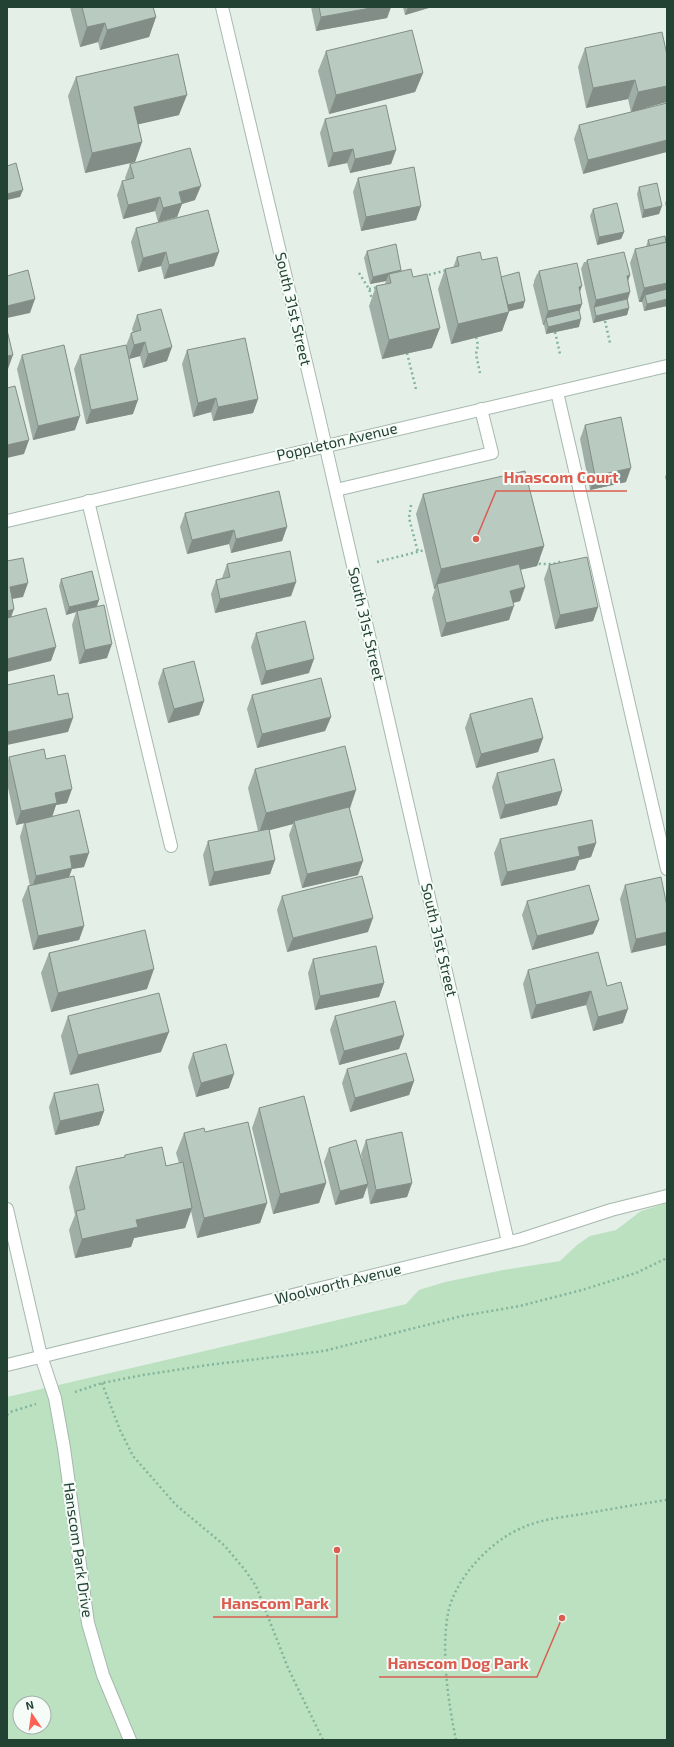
<svg xmlns="http://www.w3.org/2000/svg" width="674" height="1747" viewBox="0 0 674 1747" font-family="'Exo 2',sans-serif">
	<rect width="100%" height="100%" fill="#e4efe8"/>
	<path fill="#bce1c0" fill-rule="evenodd" d="M667,1203v537h-660v-343l399,-93 13,-14 26,-8 58,-12 57,-9 17,-16 13,-9 26,-6 25,-19zM20,1703h24v24h-24z"/>
	<g fill="none" stroke-linecap="round" stroke-linejoin="round">
		<g stroke="#a6b8ae" stroke-width="14">
			<g id="service">
				<path d="M557,392l110,477"/>
				<path d="M336,490l156,-37 -11,-44"/>
				<path d="M88,501l83,345"/>
			</g>
		</g>
		<g stroke="#a6b8ae" stroke-width="14">
			<g id="minor">
				<path d="M222,7l96,406 190,829"/>
				<path d="M7,521l660,-155"/>
				<path d="M7,1209l34,147 14,42 9,50 24,175 15,52 27,65"/>
			</g>
		</g>
		<g stroke="#a6b8ae" stroke-width="14">
			<path id="tertiary" d="M7,1365l515,-126 89,-29 56,-14"/>
		</g>
		<g stroke="#82b49c" stroke-width="2.5" stroke-dasharray="2 3" stroke-linecap="butt">
			<path d="M359,273l10,16 3,10 2,-1"/>
			<path d="M424,276l23,-6"/>
			<path d="M369,289l10,-2"/>
			<path d="M605,321l5,22"/>
			<path d="M555,332l5,22"/>
			<path d="M476,337l2,8 -2,9 4,19"/>
			<path d="M407,353l9,36"/>
			<path d="M411,505l-2,13 9,34"/>
			<path d="M538,558l2,6h13l10,-3"/>
			<path d="M377,562l48,-12"/>
			<path d="M102,1383l18,47 13,26 43,49 48,40 21,25 11,16 32,82 35,72"/>
			<path d="M75,1392l27,-9 41,-8 65,-10 116,-14 138,-35 58,-10 62,-16 54,-17 31,-15"/>
			<path d="M7,1415l3,-3 26,-8"/>
			<path d="M456,1740c-8,-38 -15,-89 -8,-127 7,-35 43,-73 76,-86 18,-8 40,-10 59,-13 28,-5 56,-10 84,-14"/>
		</g>
		<use href="#service" stroke="#fff" stroke-width="12"/>
		<use href="#minor" stroke="#fff" stroke-width="12"/>
		<use href="#tertiary" stroke="#fff" stroke-width="12"/>
	</g>
	<g fill="#9faea6">
		<path d="M70,7h83l3,10 -7,20 -49,13 -2,-8 -18,5z"/>
		<path d="M311,7h80l-4,11 -71,13z"/>
		<path d="M403,7h29l-27,8z"/>
		<path d="M585,48l82,38 -84,88 -9,-35 5,-14 52,-13 -3,-13 -42,9 -8,-41z"/>
		<path d="M326,51l97,22 -8,19 -86,22 -11,-43z"/>
		<path d="M76,77l103,38 -41,9 4,18 -7,20 -50,11 -17,-77z"/>
		<path d="M325,119l71,31 -5,14 -41,9 -3,-10 -19,4 -8,-34z"/>
		<path d="M130,164l65,36 -13,4 -5,13 -19,5 -3,-11 -32,8 -6,-24 5,-14 4,-1 -1,-2z"/>
		<path d="M358,178l63,28 -5,14 -55,11 -8,-39z"/>
		<path d="M639,187l23,19 -3,8 -17,4 -5,-24z"/>
		<path d="M667,199v11l-2,-7z"/>
		<path d="M593,209l31,23 -3,7 -24,6 -7,-29z"/>
		<path d="M136,228l78,38 -50,13 -3,-13 -23,6 -7,-30z"/>
		<path d="M648,240l19,66 -23,5 -2,-9h-3l-9,-39 5,-14 11,-2z"/>
		<path d="M367,251l46,26 19,71 -50,11 -13,-53 7,-20 9,-2 1,-3 -16,3 -6,-26z"/>
		<path d="M457,257l25,3 19,17 22,31 -14,3 -7,20 -51,13 -13,-55 7,-20 8,-1z"/>
		<path d="M587,260l43,15 -2,6 2,11 -2,8 1,8 -2,7 -34,8 -11,-49v-1l-1,-4 3,-7h2z"/>
		<path d="M539,271l41,22 2,11 -3,6v17l-33,7 -2,-9h-1l-10,-40 1,-2v-2l3,-7 1,-1z"/>
		<path d="M137,315l30,46 -24,7 -3,-12 -11,3 4,55 -47,10 -12,-55 6,-14 46,-9 5,-13h2l-1,-4z"/>
		<path d="M187,350l71,49 -5,14 -40,8 -2,-9 -18,5 -11,-53z"/>
		<path d="M22,355l53,75 -42,10 -16,-71z"/>
		<path d="M585,425l41,57 -36,8 -10,-51z"/>
		<path d="M667,472v12l-2,-7z"/>
		<path d="M423,494l121,52 -7,20 -17,4 5,17 -5,14 -7,2 -4,17 -68,17 -9,-39 3,-9h-1l-18,-75z"/>
		<path d="M185,513l102,14 -5,14 -51,12 -2,-9 -42,10 -7,-27z"/>
		<path d="M227,564l69,18 -5,14 -76,17 -4,-19 5,-14 6,-2z"/>
		<path d="M549,565l49,42 -5,14 -38,8 -11,-50z"/>
		<path d="M61,579l38,21 -2,7 10,51 -28,6 -7,-39 4,-13 -10,3 -7,-29z"/>
		<path d="M256,633l53,40 -48,12 -10,-38z"/>
		<path d="M163,669l41,32 -5,14 -31,8 -10,-40z"/>
		<path d="M252,695l79,22 -6,14 -68,17 -10,-39z"/>
		<path d="M470,714l73,24 -5,14 -62,16 -11,-40z"/>
		<path d="M9,757l37,2 21,44 -11,2 -4,12 32,50 -12,2 -3,8 15,49 -5,14 -46,10 -11,-50 6,-14h2l-10,-49 4,-14 -8,2 -9,-42v-19z"/>
		<path d="M255,769l101,21 -6,19 8,66 -56,13 -13,-53 4,-11 -24,6 6,30 -5,14 -61,12 -6,-31 5,-14 50,-10 -10,-43z"/>
		<path d="M497,773l65,18 -5,14 -57,14 -8,-32z"/>
		<path d="M500,839l96,4 -5,14 -12,3 -4,10 -74,16 -7,-33z"/>
		<path d="M661,877l-30,76 -11,-54 5,-14z"/>
		<path d="M282,896l86,36 -81,20 -10,-42z"/>
		<path d="M527,901l72,19 -6,14 -61,16 -10,-35z"/>
		<path d="M49,953l98,36 -96,23 -10,-39z"/>
		<path d="M313,959l71,24 -5,14 -64,13 -7,-37z"/>
		<path d="M528,970l79,16 16,37 -30,8 -7,-26 -55,14 -8,-35z"/>
		<path d="M68,1016l93,36 -91,23 -9,-39z"/>
		<path d="M335,1016l69,19 -5,14 -60,16 -9,-35z"/>
		<path d="M193,1053l36,35 -33,9 -8,-30z"/>
		<path d="M347,1069l67,12 -5,14 -59,17 -8,-29z"/>
		<path d="M54,1093l50,18 -5,14 -44,10 -6,-28z"/>
		<path d="M259,1108l67,75 -7,20 -46,11 -21,-86z"/>
		<path d="M205,1132l62,71 -7,20 -63,15 -6,-27 -6,17 -51,10 -3,9 -56,11 -6,-28 6,-15 -6,-28 7,-20 48,-10 1,-2 41,11 13,-3 -3,-10 8,-20z"/>
		<path d="M366,1140l46,43 -5,14 -37,7 -3,-18 -4,12 -28,7 -11,-43 5,-14 34,18 -2,-12z"/>
	</g>
	<g fill="#828d87">
		<path d="M376,7h15l-4,11 -71,13 5,-14z"/>
		<path d="M408,7h24l-27,8z"/>
		<path d="M156,17l-7,20 -49,13 7,-20z"/>
		<path d="M105,23l-7,19 -18,5 7,-20z"/>
		<path d="M423,73l-8,19 -86,22 7,-19z"/>
		<path d="M635,80l-7,19 -42,9 7,-20z"/>
		<path d="M667,86v16l-36,10 7,-20z"/>
		<path d="M187,95l-8,20 -52,12 7,-20z"/>
		<path d="M667,140v12l-84,22 5,-14z"/>
		<path d="M142,142l-7,20 -50,11 7,-20z"/>
		<path d="M353,149l-6,14 -19,4 5,-14z"/>
		<path d="M396,150l-5,14 -41,9 5,-14z"/>
		<path d="M201,186l-6,14 -13,4 -5,13 -19,5 5,-14 16,-16z"/>
		<path d="M23,190l-3,7 -13,3v-6z"/>
		<path d="M160,197l-5,14 -32,8 5,-14z"/>
		<path d="M421,206l-5,14 -55,11 5,-14z"/>
		<path d="M662,206l-3,8 -17,4 2,-8z"/>
		<path d="M624,232l-3,7 -24,6 2,-8z"/>
		<path d="M166,252l-5,14 -23,6 5,-14z"/>
		<path d="M219,252l-5,14 -50,13 5,-14z"/>
		<path d="M401,270l-12,4 -3,7 -16,3 3,-7z"/>
		<path d="M630,275l-5,14 2,-13z"/>
		<path d="M667,283v13l-22,-1 -3,7h-3l5,-14z"/>
		<path d="M582,286l-5,14 2,-13z"/>
		<path d="M630,292l-5,14 -31,1 2,-7z"/>
		<path d="M35,299l-5,14 -23,5v-12z"/>
		<path d="M667,299v7l-23,5 3,-7z"/>
		<path d="M525,301l-2,7 -25,6 3,-7z"/>
		<path d="M582,304l-5,14h-31l-2,7h-1l5,-14z"/>
		<path d="M629,308l-2,7 -34,8 3,-7z"/>
		<path d="M509,312l-7,19 -51,13 7,-20z"/>
		<path d="M581,319l-2,8 -33,7 2,-7z"/>
		<path d="M440,328l-8,20 -50,11 7,-19z"/>
		<path d="M145,342l-5,14 -11,3 5,-14z"/>
		<path d="M172,347l-5,14 -24,7 5,-14z"/>
		<path d="M13,355l-5,14h-1v-13z"/>
		<path d="M216,398l-5,14 -18,5 5,-14z"/>
		<path d="M258,399l-5,14 -40,8 5,-14z"/>
		<path d="M138,400l-5,14 -47,10 5,-14z"/>
		<path d="M80,416l-5,14 -42,10 5,-14z"/>
		<path d="M29,440l-5,14 -17,4v-13z"/>
		<path d="M631,468l-5,14 -36,8 5,-14z"/>
		<path d="M287,527l-5,14 -51,12 5,-14z"/>
		<path d="M234,530l-5,14 -42,10 5,-14z"/>
		<path d="M544,546l-7,20 -99,22 -1,-4 -2,5h-1l7,-20z"/>
		<path d="M296,582l-5,14 -76,17 5,-14z"/>
		<path d="M28,583l-5,14 -16,3 3,-13z"/>
		<path d="M525,587l-5,14 -15,4 5,-14z"/>
		<path d="M99,600l-3,7 -19,4 -1,1 -10,3 3,-8z"/>
		<path d="M514,606l-5,14 -68,17 5,-14z"/>
		<path d="M598,607l-5,14 -38,8 5,-14z"/>
		<path d="M14,609l-5,14 -2,1v-13z"/>
		<path d="M112,644l-5,14 -28,6 6,-14z"/>
		<path d="M56,647l-5,14 -44,11v-13z"/>
		<path d="M314,659l-5,14 -48,12 5,-14z"/>
		<path d="M204,701l-5,14 -31,8 6,-14z"/>
		<path d="M331,717l-6,14 -68,17 5,-14z"/>
		<path d="M73,718l-5,14 -61,13v-13z"/>
		<path d="M543,738l-5,14 -62,16 5,-14z"/>
		<path d="M72,789l-5,14 -11,2 -4,12 -36,8 5,-14 34,-18z"/>
		<path d="M356,790l-7,20 -55,11 -1,3 -34,9 7,-20z"/>
		<path d="M562,791l-5,14 -57,14 5,-14z"/>
		<path d="M596,843l-5,14 -12,3 -4,10 -74,16 6,-14 71,-25z"/>
		<path d="M89,853l-5,14 -12,2 -5,13 -36,8 5,-14 34,-20z"/>
		<path d="M275,860l-5,14 -61,12 5,-14z"/>
		<path d="M363,861l-5,14 -56,13 5,-14z"/>
		<path d="M373,918l-5,14 -81,20 6,-14z"/>
		<path d="M599,920l-6,14 -61,16 5,-14z"/>
		<path d="M84,926l-5,14 -46,10 5,-14z"/>
		<path d="M667,932v13l-36,8 5,-14z"/>
		<path d="M154,969l-7,20 -96,23 7,-19z"/>
		<path d="M384,983l-5,14 -64,13 5,-14z"/>
		<path d="M591,991l-5,14 -55,14 5,-14z"/>
		<path d="M628,1009l-5,14 -30,8 5,-14z"/>
		<path d="M169,1032l-8,20 -91,23 8,-20z"/>
		<path d="M404,1035l-5,14 -60,16 5,-14z"/>
		<path d="M234,1074l-5,14 -33,9 5,-14z"/>
		<path d="M414,1081l-5,14 -59,17 5,-14z"/>
		<path d="M104,1111l-5,14 -44,10 5,-14z"/>
		<path d="M326,1183l-7,20 -46,11 7,-20z"/>
		<path d="M412,1183l-5,14 -37,7 6,-14z"/>
		<path d="M368,1184l-5,14 -28,7 5,-14z"/>
		<path d="M267,1203l-7,20 -63,15 7,-20z"/>
		<path d="M192,1208l-7,20 -51,10 -3,9 -56,11 7,-19 54,-19z"/>
	</g>
	<g fill="#b9cac1" stroke="#828d87">
		<path d="M82,7h71l3,10 -49,13 -2,-7 -18,4z"/>
		<path d="M319,7h57l-55,10z"/>
		<path d="M412,30l11,43 -87,22 -10,-44z"/>
		<path d="M662,32l5,23v31l-29,6 -3,-12 -42,8 -8,-40z"/>
		<path d="M178,54l9,41 -53,12 8,35 -50,11 -16,-76z"/>
		<path d="M667,103v37l-79,20 -9,-35z"/>
		<path d="M386,105l10,45 -41,9 -2,-10 -20,4 -8,-34z"/>
		<path d="M190,148l11,38 -22,6 3,11 -19,5 -3,-11 -32,8 -6,-24 12,-3 -4,-14z"/>
		<path d="M16,163l7,27 -16,4v-28z"/>
		<path d="M414,167l7,39 -55,11 -8,-39z"/>
		<path d="M657,183l5,23 -18,4 -5,-23z"/>
		<path d="M617,203l7,29 -25,5 -6,-28z"/>
		<path d="M208,210l11,42 -50,13 -3,-13 -23,6 -7,-30z"/>
		<path d="M665,236l1,6 -16,4 -2,-6z"/>
		<path d="M667,242v41l-23,5 -9,-39z"/>
		<path d="M396,244l5,26 -28,7 -6,-26z"/>
		<path d="M480,252l2,8 15,-3 12,55 -51,12 -13,-55 14,-3 -2,-9z"/>
		<path d="M624,252l6,23 -3,1 3,16 -34,8 -9,-40z"/>
		<path d="M577,263l5,23 -3,1 3,17 -34,7 -9,-40z"/>
		<path d="M411,269l2,8 14,-3 13,54 -51,12 -13,-54 15,-3 -2,-9z"/>
		<path d="M28,270l7,29 -28,7v-30z"/>
		<path d="M519,272l6,29 -17,4 -7,-28z"/>
		<path d="M667,289v10l-20,5 -2,-9z"/>
		<path d="M627,299l2,9 -33,8 -2,-9z"/>
		<path d="M161,309l11,38 -24,7 -3,-12 -11,3 -3,-12 10,-3 -4,-15z"/>
		<path d="M579,310l2,9 -33,8 -2,-9z"/>
		<path d="M7,330l6,25 -6,1z"/>
		<path d="M245,338l13,61 -40,8 -2,-9 -18,5 -11,-53z"/>
		<path d="M64,345l16,71 -42,10 -16,-71z"/>
		<path d="M126,345l12,55 -47,10 -11,-55z"/>
		<path d="M15,386l14,54 -22,5v-57z"/>
		<path d="M621,417l10,51 -36,8 -10,-51z"/>
		<path d="M525,471l19,75 -103,23 -18,-75z"/>
		<path d="M279,491l8,36 -51,12 -2,-9 -42,10 -7,-27z"/>
		<path d="M290,551l6,31 -76,17 -4,-19 14,-3 -3,-13z"/>
		<path d="M587,557l11,50 -38,8 -11,-50z"/>
		<path d="M23,558l5,25 -18,4 4,22 -7,2v-50z"/>
		<path d="M519,564l6,23 -15,4 4,15 -68,17 -9,-39z"/>
		<path d="M92,571l7,29 -30,7 -8,-28z"/>
		<path d="M104,605l8,39 -27,6 -8,-39z"/>
		<path d="M46,608l10,39 -49,12v-41z"/>
		<path d="M305,621l9,38 -48,12 -10,-38z"/>
		<path d="M194,661l10,40 -30,8 -11,-40z"/>
		<path d="M54,675l4,20 10,-2 5,25 -66,14v-47z"/>
		<path d="M321,678l10,39 -69,17 -10,-39z"/>
		<path d="M532,698l11,40 -62,16 -11,-40z"/>
		<path d="M345,746l11,44 -90,23 -11,-44z"/>
		<path d="M44,749l2,10 19,-4 7,34 -17,4 2,10 -36,8 -12,-54z"/>
		<path d="M554,759l8,32 -57,14 -8,-32z"/>
		<path d="M349,807l14,54 -56,13 -13,-53z"/>
		<path d="M79,810l10,43 -19,3 2,12 -36,8 -11,-53z"/>
		<path d="M592,820l4,23 -18,4 2,9 -73,16 -7,-33z"/>
		<path d="M269,829l6,31 -61,12 -6,-31z"/>
		<path d="M74,876l10,50 -46,10 -10,-50z"/>
		<path d="M362,876l11,42 -80,20 -11,-42z"/>
		<path d="M661,877l6,29v26l-31,7 -11,-54z"/>
		<path d="M589,885l10,35 -62,16 -10,-35z"/>
		<path d="M145,930l9,39 -96,24 -9,-40z"/>
		<path d="M376,946l8,37 -64,13 -7,-37z"/>
		<path d="M598,952l9,34 14,-4 7,27 -30,8 -7,-26 -55,14 -8,-35z"/>
		<path d="M159,993l10,39 -91,23 -10,-39z"/>
		<path d="M395,1001l9,34 -60,16 -9,-35z"/>
		<path d="M226,1044l8,30 -33,9 -8,-30z"/>
		<path d="M406,1053l8,28 -59,17 -8,-29z"/>
		<path d="M98,1084l6,27 -44,10 -6,-28z"/>
		<path d="M304,1096l22,87 -46,11 -21,-86z"/>
		<path d="M248,1122l19,81 -63,15 -20,-85 20,-5 1,4z"/>
		<path d="M402,1132l10,51 -36,7 -10,-50z"/>
		<path d="M356,1140l12,44 -28,7 -11,-43z"/>
		<path d="M162,1147l4,19 17,-4 9,46 -56,12 2,7 -56,12 -6,-28 9,-2 -9,-42 49,-10v-2z"/>
	</g>
	<g text-anchor="middle" stroke-width="4" stroke-linejoin="round" paint-order="stroke">
		<g font-size="15" fill="#224234" stroke="#f5fbf7">
			<text transform="translate(293 309) rotate(77)" y="5">South 31st Street</text>
			<text transform="translate(337 442) rotate(-13)" y="5">Poppleton Avenue</text>
			<text transform="translate(366 624) rotate(77)" y="5">South 31st Street</text>
			<text transform="translate(439 940) rotate(77)" y="5">South 31st Street</text>
			<text transform="translate(338 1284) rotate(-14)" y="5">Woolworth Avenue</text>
			<text transform="translate(78 1550) rotate(82)" y="5">Hanscom Park Drive</text>
		</g>
	</g>
	<path fill="none" stroke="#da5d50" stroke-width="1.5" d="M476 539L496 491H627M337 1550L337 1617H213M562 1618L537 1677H379"/>
	<g fill="#da5d50" stroke="#f5fbf7" stroke-width="1.5">
		<circle cx="476" cy="539" r="4"/>
		<circle cx="337" cy="1550" r="4"/>
		<circle cx="562" cy="1618" r="4"/>
	</g>
	<g font-size="16" text-anchor="middle" font-weight="bold" fill="#da5d50" stroke="#f5fbf7" stroke-width="4" stroke-linejoin="round" paint-order="stroke">
		<text x="561" y="483">Hnascom Court</text>
		<text x="275" y="1609">Hanscom Park</text>
		<text x="458" y="1669">Hanscom Dog Park</text>
	</g>
	<rect width="674" height="1747" fill="none" stroke="#224234" stroke-width="16"/>
	<g transform="translate(32 1715) rotate(347)"><circle r="19" fill="#f5fbf7" stroke="#a1b1a9"/>
	<path d="M0-3L7 15L0 10L-7 15Z" fill="#fb6255"/>
	<text y="-6" font-size="11" font-weight="bold" text-anchor="middle" fill="#224234">N</text>
	</g>
</svg>
